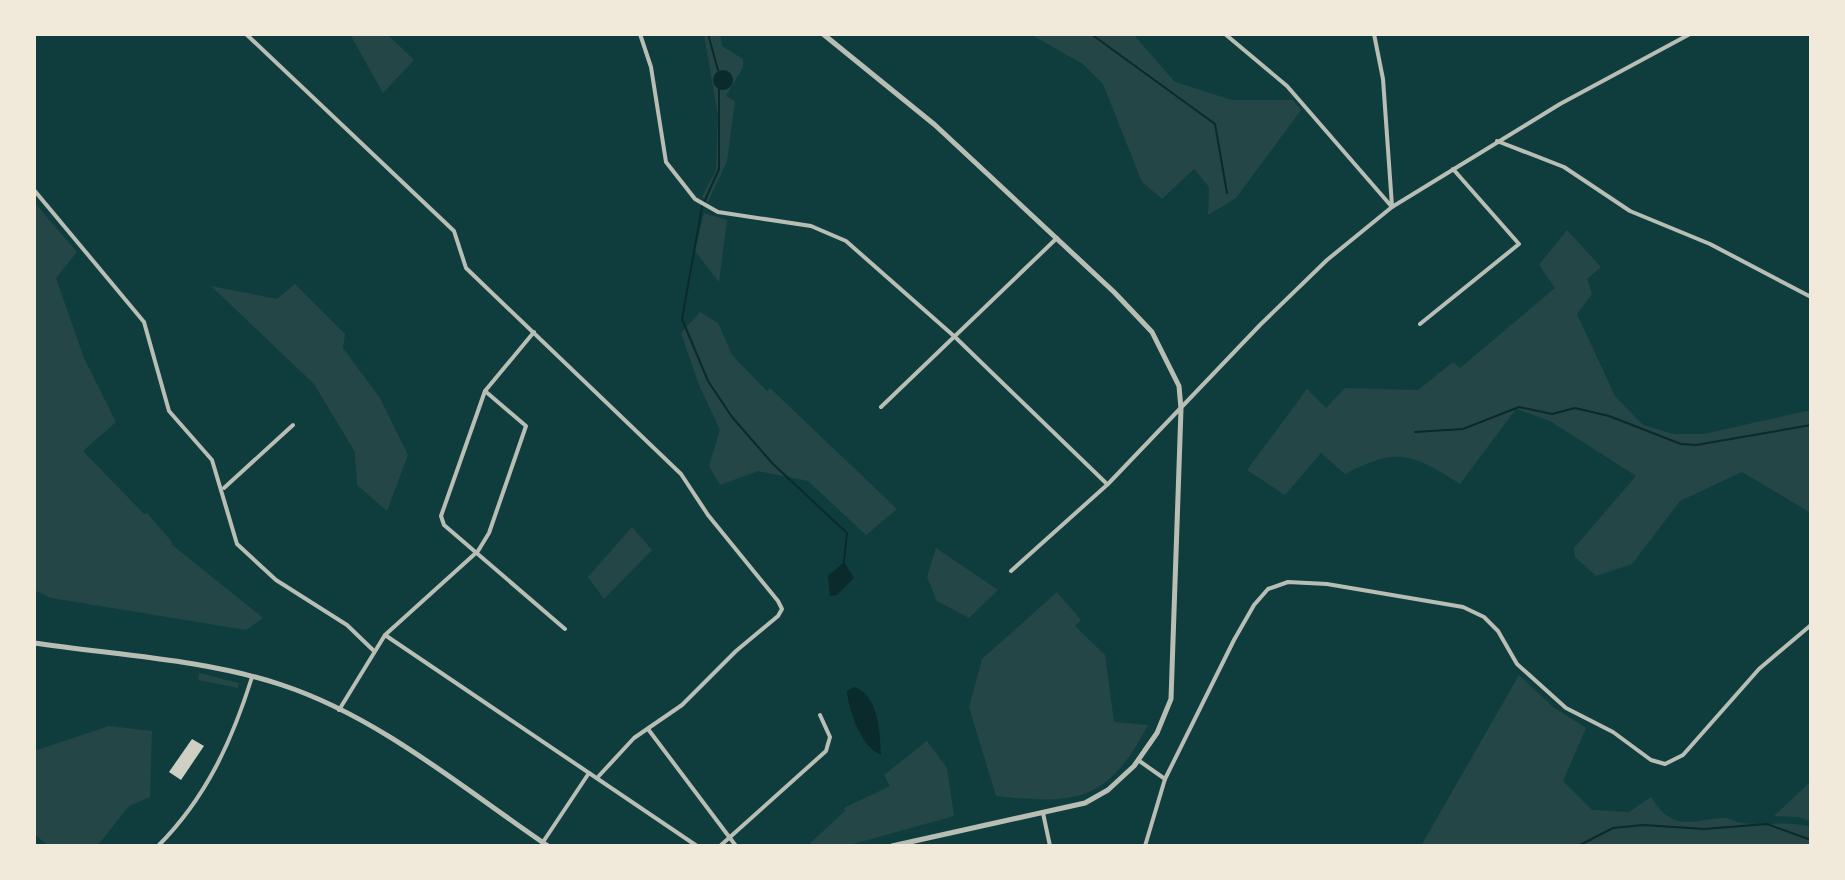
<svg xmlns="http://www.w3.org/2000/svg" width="1845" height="880" viewBox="0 0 1845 880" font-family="'Fira Sans Condensed',sans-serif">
	<rect width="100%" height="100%" fill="#0f3d3e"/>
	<g fill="#244646">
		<path d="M350,34h37l27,26 -31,33z"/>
		<path d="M704,34h16l2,12 21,13v8l-17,29 9,5 -8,60 -19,41 -6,-5 14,-27 2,-54z"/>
		<path d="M1030,34h103l42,48 57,18h61l8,10 -65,88 -28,17 1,-28 -15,-18 -32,30 -20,-17 -39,-98 -20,-20z"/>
		<path d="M34,202l43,50 -21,26 28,80 32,64 -33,29 61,63 3,-1 25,29 -1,2 92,74 -17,12 -195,-32 -17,-8z"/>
		<path d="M704,213l23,7 -8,62 -24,-31z"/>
		<path d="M1567,230l34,37 -14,12 5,15 -15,20 38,82 28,29 30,9h30l108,-24v103l-69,-41 -62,29 -48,63 -36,12 -21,-19 -1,-9 62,-72 -86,-55 -34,-12 -56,75c-49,-31 -62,-37 -115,-10l-24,-21 -36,42 -38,-25 60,-81 19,19 19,-20 73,2 35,-28 7,6 95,-80 -16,-23z"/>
		<path d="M295,284l50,50 -2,14 37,50 28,57 -21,56 -30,-26 -2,-33 -41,-68 -103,-98 66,13z"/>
		<path d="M700,312l18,11 14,32 35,36 3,-3 127,121 -31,26 -58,-54 -50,-10 -38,14 -11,-19 11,-36 -21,-45 -18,-52z"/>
		<path d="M632,527l20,23 -48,49 -16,-22z"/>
		<path d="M936,548l62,42 -29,28 -32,-17 -10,-24z"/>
		<path d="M1057,592l24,28 -6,6 30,29 9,67 34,3c-40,76 -70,80 -152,71l-27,-89 13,-48z"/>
		<path d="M199,673l40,10 -1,5 -40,-8z"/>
		<path d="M1519,675l34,32 33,21 -23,53 29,29 37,2 22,-15c23,36 37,23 72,21 6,-1 12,4 18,5 23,3 47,-3 70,4v19h-390z"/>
		<path d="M109,726l43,5 -2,66 -21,9 -32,40h-48l-15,-12v-83z"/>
		<path d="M927,741l20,27 7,48 -108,30h-39l38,-35 -1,-3 46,-22 -6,-11z"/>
		<path d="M1811,781v41l-12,-5 -25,-1z"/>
	</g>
	<g fill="#0a2a2b">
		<circle cx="723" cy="80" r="10"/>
		<path d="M844,562l10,16 -17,17 -7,1 -2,-20z"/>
		<path d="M854,687c25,8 26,46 27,68 -19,-7 -33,-45 -34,-64z"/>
	</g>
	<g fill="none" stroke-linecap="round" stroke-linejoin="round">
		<g stroke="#0a2a2b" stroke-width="2">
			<path d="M708,34l10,36"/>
			<path d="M1091,34l124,90 12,69"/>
			<path d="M719,89v80l-17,38 -20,112 26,62 24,36 41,47 74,69 -3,29"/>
			<path d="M1415,432l48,-3 56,-22 33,7 23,-6 34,8 72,28 15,1 115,-20"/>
			<path d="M1578,846l35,-18 30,-3 61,4 63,-5 44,16"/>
		</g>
	</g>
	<path fill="#cfcfc3" d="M192,739l12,7 -23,34 -12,-8z"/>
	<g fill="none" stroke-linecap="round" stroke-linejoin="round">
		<g stroke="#b8beb3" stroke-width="4">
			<path d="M246,34l208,197 12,37 215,206 27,41 70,86 4,8 -4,7 -42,35 -54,54 -48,33 -37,40"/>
			<path d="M640,34l11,33 15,95 29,37 23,13 93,14 35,15 109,96 152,147"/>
			<path d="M1225,34l62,52 105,121"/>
			<path d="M1374,34l9,45 9,127"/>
			<path d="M1497,141l67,26 66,44 80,33 101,53"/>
			<path d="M34,190l110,132 25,89 43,49 25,84 39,36 71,45 27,26"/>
			<path d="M1420,324l99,-80 -66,-75"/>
			<path d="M534,332l-49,59 -44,125 3,9 121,104"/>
			<path d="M881,407l176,-169"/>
			<path d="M224,488l69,-63"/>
			<path d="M1011,571l97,-87 152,-159 67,-65 65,-53 168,-103 130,-70"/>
			<path d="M385,635l312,211"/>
			<path d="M339,710l46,-75 93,-84 11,-18 37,-107 -41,-35"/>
			<path d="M648,729l88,117"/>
			<path d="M1138,760l27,19"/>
			<path d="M1043,813l7,33"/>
			<path d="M543,842l46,-69"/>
			<path d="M158,846c48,-48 74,-105 94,-169"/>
			<path d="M720,846l106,-95 4,-14 -10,-22"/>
			<path d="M1145,846l20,-67 69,-139 20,-35 14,-16 20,-7 39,2 136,23 21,10 14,14 19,33 49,44 47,24 38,28 14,4 18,-9 76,-86 52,-44"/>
		</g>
		<g stroke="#b8beb3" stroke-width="5">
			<path d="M823,34l112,91 179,167 38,40 27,54 2,23 -10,290 -14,34 -23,33 -26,24 -23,13 -193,43"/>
			<path d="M34,643c81,12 170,16 248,42 97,32 182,104 266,161"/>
		</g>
	</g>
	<rect width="1845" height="880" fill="none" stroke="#f1e9da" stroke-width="72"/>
</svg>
